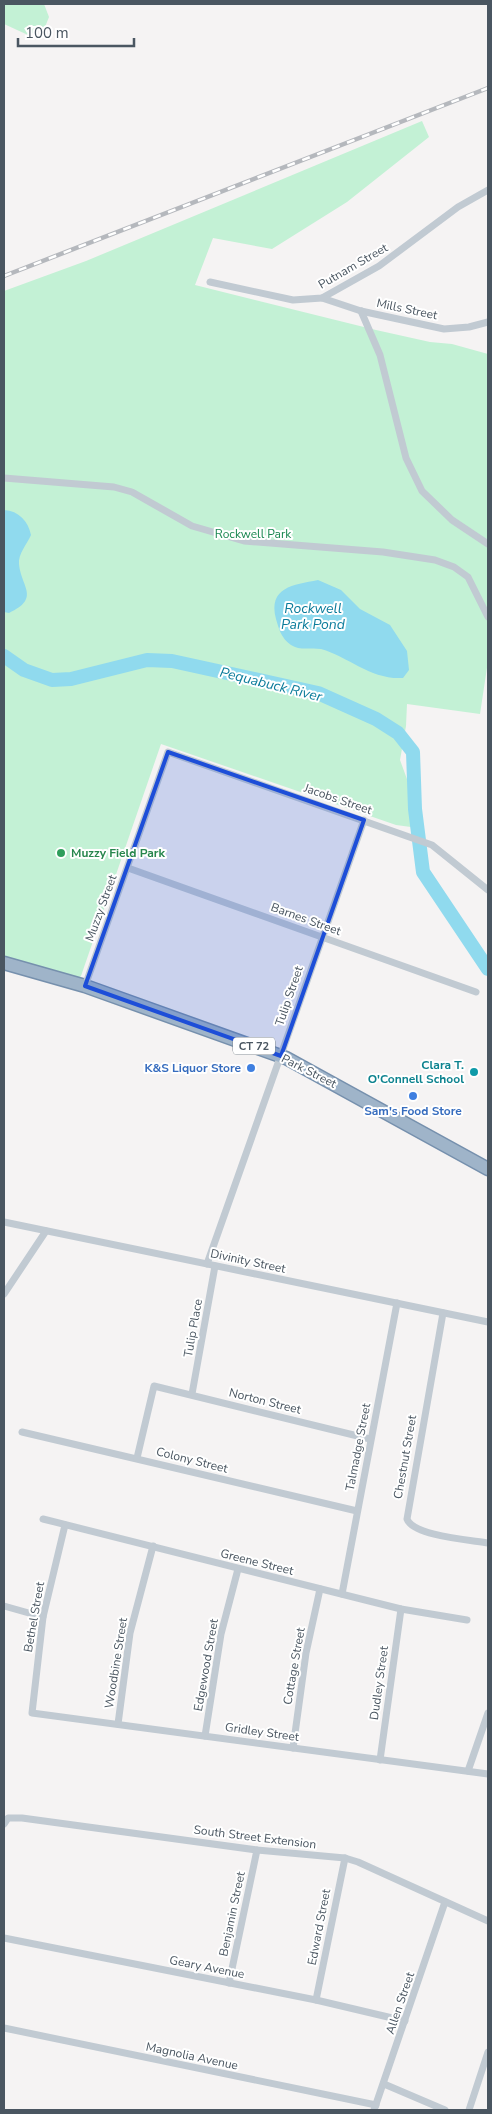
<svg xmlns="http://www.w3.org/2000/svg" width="492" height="2114" viewBox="0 0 492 2114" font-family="'Nunito Sans',sans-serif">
	<rect width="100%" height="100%" fill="#f5f3f3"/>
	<g fill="#c3f1d5">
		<path d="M4,4h40l5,13 -4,10 -17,8 -24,-11z"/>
		<path d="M422,121l7,16 -82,65 -75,47 -59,-11 -18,47 181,45 54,12 22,2 36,10v307l-8,53 -73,-10 -1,22 -6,34 15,41 -4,26 -15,-2 -235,-81 -80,232 -3,2 -74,-20v-667l82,-30z"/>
	</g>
	<g fill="#90daee">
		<path d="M4,510c15,1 24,11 27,25 -4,9 -13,19 -12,29 2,23 22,34 -10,49l-5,-1z"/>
		<path d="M318,580l23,10 19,19 30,16 17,26 2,19 -6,8c-32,2 -54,-21 -82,-29 -10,-2 -21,2 -30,-4 -10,-7 -12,-16 -15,-26 -8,-32 17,-34 42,-39z"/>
	</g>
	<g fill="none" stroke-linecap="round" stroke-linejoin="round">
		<path stroke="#90daee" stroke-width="14" d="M4,656l20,14 28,10 19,-1 76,-19 25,1 146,32 58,26 22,14 15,19 2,57 8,63 65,97"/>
		<g stroke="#7690ad" stroke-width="15">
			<path id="trunk" d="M4,963l81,23 201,72 202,111"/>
		</g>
		<g stroke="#c1cad2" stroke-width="7">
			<path d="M210,282l83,18 29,-2 57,-32 79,-59 30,-17"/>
			<path d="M322,298l39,13 83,18 25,-2 19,-5"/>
			<path d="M361,311l19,44 26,103 16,33 30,29 36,24"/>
			<path d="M4,478l110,9 18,5 60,34 52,15 139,11 52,8 19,7 14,10 20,40"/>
			<path d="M128,868l348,124"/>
			<path d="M85,986l83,-234 264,93 56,45"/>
			<path d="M4,1222l484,100"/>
			<path d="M207,1264l157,-444"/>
			<path d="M4,1294l42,-63"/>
			<path d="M443,1313l-36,206c6,17 64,21 81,24"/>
			<path d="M192,1394l23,-128"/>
			<path d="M22,1432l335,79"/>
			<path d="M137,1458l17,-72 216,53"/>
			<path d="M43,1519l358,90 66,11"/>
			<path d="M65,1525l-22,92 -11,96 456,61"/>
			<path d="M342,1594l55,-291"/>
			<path d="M4,1606l39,11"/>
			<path d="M118,1724l12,-91 23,-87"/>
			<path d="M205,1736l16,-102 17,-65"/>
			<path d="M293,1748l13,-95 14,-64"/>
			<path d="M380,1760l21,-151"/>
			<path d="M468,1771l20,-58"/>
			<path d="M4,1824l4,-6h14l235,32 88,8 13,4 130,59"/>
			<path d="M4,1938l312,62 89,21"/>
			<path d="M229,1983l28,-133"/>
			<path d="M316,2000l29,-142"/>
			<path d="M4,2028l372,77"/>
			<path d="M384,2084l61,26"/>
			<path d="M374,2110l71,-208"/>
			<path d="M469,2110l19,-58"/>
		</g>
		<use href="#trunk" stroke="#9fb4c9" stroke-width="12"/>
		<g stroke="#b5b8bd" stroke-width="4.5">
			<path id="rail" d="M4,276l484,-188"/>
		</g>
		<use href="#rail" stroke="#fff" stroke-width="2.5" stroke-dasharray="8" stroke-linecap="butt"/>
	</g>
	<path fill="#1d4ed8" fill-opacity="0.2" stroke="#1d4ed8" stroke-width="4" stroke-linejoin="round" d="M168,752l196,68 -83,236 -196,-70z"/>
	<circle fill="#2e9e5b" stroke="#fff" stroke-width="2" cx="61" cy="853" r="5"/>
	<g fill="#3f7fe0" stroke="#fff" stroke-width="2">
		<circle cx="251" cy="1068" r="5"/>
		<circle cx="413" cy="1096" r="5"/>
	</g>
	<circle fill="#0f9aa8" stroke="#fff" stroke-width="2" cx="474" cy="1072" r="5"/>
	<g text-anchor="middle" stroke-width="4" stroke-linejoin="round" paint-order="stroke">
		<rect fill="#fff" stroke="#808990" stroke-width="1" x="233" y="1037.5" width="42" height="17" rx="4"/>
		<g font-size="11" font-weight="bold" fill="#4a5661">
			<text x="254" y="1050">CT 72</text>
		</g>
		<g font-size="12" fill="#4a5661" stroke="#fff">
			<text transform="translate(353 266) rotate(-30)" y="4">Putnam Street</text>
			<text transform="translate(407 309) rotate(12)" y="4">Mills Street</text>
			<text transform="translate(338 799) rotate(19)" y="4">Jacobs Street</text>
			<text transform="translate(101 908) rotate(-70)" y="4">Muzzy Street</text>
			<text transform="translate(306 919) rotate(20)" y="4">Barnes Street</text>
			<text transform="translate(289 996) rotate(-71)" y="4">Tulip Street</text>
			<text transform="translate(309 1071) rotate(27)" y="4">Park Street</text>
			<text transform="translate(248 1261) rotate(12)" y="4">Divinity Street</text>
			<text transform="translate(193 1328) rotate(-80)" y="4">Tulip Place</text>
			<text transform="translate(265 1401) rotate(14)" y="4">Norton Street</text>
			<text transform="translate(358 1447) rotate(-79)" y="4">Talmadge Street</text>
			<text transform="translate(405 1457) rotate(-80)" y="4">Chestnut Street</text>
			<text transform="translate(192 1460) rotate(14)" y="4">Colony Street</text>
			<text transform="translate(257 1562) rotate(14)" y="4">Greene Street</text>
			<text transform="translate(34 1617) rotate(-80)" y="4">Bethel Street</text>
			<text transform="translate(116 1663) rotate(-81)" y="4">Woodbine Street</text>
			<text transform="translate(206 1665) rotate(-80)" y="4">Edgewood Street</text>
			<text transform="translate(294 1666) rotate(-80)" y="4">Cottage Street</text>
			<text transform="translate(379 1683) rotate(-82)" y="4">Dudley Street</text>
			<text transform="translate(262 1732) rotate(8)" y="4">Gridley Street</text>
			<text transform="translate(255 1837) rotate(7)" y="4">South Street Extension</text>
			<text transform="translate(232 1914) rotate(-78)" y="4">Benjamin Street</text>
			<text transform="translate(319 1927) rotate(-79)" y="4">Edward Street</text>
			<text transform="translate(207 1967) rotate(11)" y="4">Geary Avenue</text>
			<text transform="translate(400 2003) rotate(-71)" y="4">Allen Street</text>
			<text transform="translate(192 2056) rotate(12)" y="4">Magnolia Avenue</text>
		</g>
		<g font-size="12" fill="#17864f" stroke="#fff">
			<text x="253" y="538">Rockwell Park</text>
		</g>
		<g font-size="12" font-weight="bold" fill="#27864d" stroke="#fff" text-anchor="start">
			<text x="71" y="857">Muzzy Field Park</text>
		</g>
		<g font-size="12" font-weight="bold" fill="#0d838f" stroke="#fff" text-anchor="end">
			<text x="464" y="1069">Clara T.<tspan x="464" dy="14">O'Connell School</tspan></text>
		</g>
		<g font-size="12" font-weight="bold" fill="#366cbe" stroke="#fff" text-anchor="end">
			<text x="241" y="1072">K&amp;S Liquor Store</text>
			<text x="413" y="1115" text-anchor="middle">Sam's Food Store</text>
		</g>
		<g font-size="14" font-style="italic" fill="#0c7c9b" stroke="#fff">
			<text x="313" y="613">Rockwell<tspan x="313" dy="16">Park Pond</tspan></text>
			<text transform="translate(271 684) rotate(14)" y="5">Pequabuck River</text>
		</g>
	</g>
	<rect width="492" height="2114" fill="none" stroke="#4a5661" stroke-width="10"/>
	<path d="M18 38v8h116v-8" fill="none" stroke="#4a5661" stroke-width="2.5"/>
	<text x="25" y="38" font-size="15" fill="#4a5661" stroke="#ffffff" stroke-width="4" paint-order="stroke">100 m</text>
</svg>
